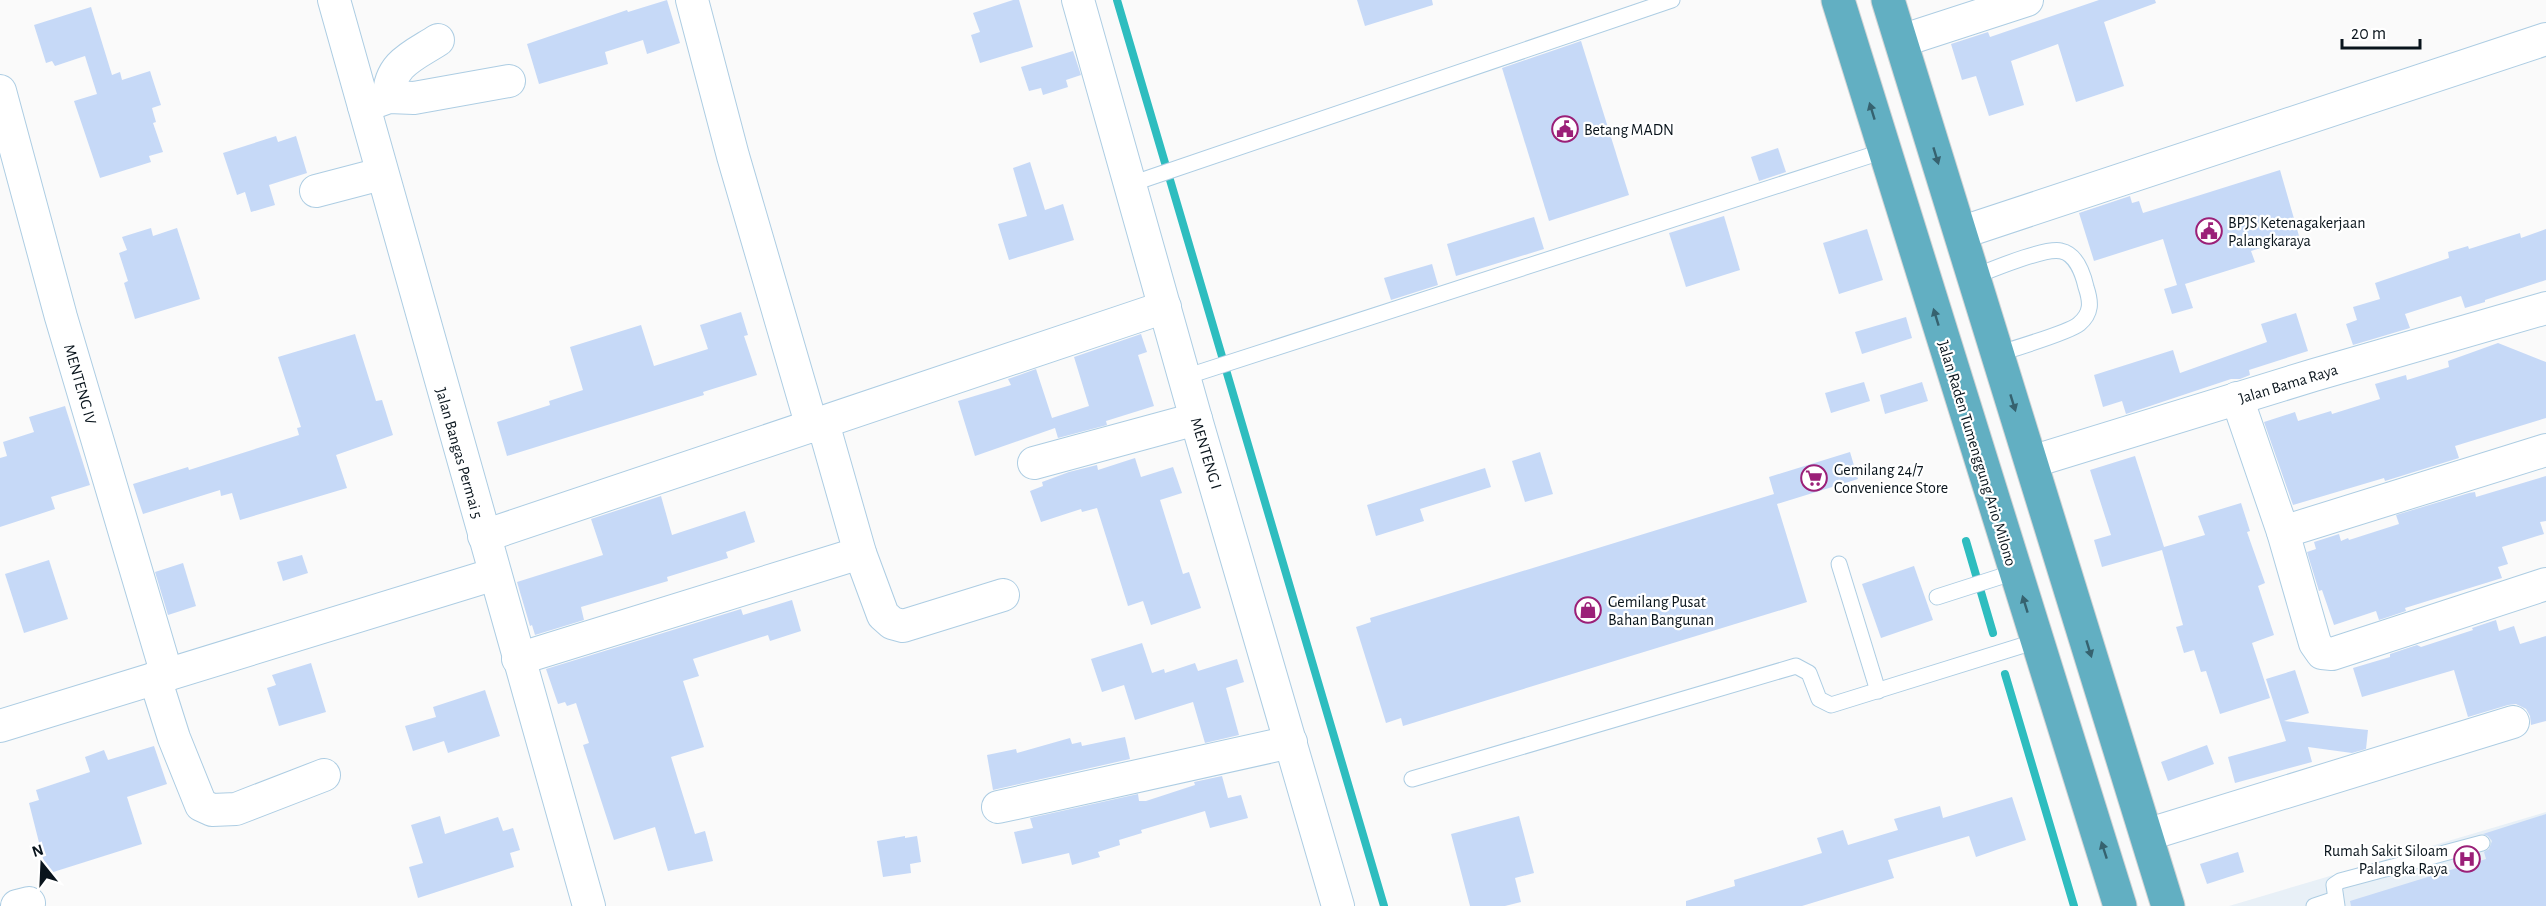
<svg xmlns="http://www.w3.org/2000/svg" width="2546" height="906" viewBox="0 0 2546 906" font-family="'Alegreya Sans',sans-serif">
	<rect width="100%" height="100%" fill="#fafafa"/>
	<path fill="#e8f0f7" d="M2546,812v94h-317z"/>
	<g fill="none" stroke-linecap="round" stroke-linejoin="round">
		<g stroke="#2ebdbf" stroke-width="8">
			<path d="M1117,0l267,906"/>
			<path d="M1966,541l27,92"/>
			<path d="M2005,674l69,232"/>
		</g>
	</g>
	<g fill="#c6d9f7">
		<path d="M667,0l13,43 -33,11 -4,-14 -38,12 3,12 -69,20 -12,-40 100,-34 1,2z"/>
		<path d="M1013,0h6l14,47 -53,16 -9,-28 9,-3 -7,-19z"/>
		<path d="M1357,0h75l1,5 -68,21z"/>
		<path d="M2099,0h56l1,3 -52,19 20,64 -48,16 -18,-58 -47,17 13,44 -35,11 -13,-40 -14,4 -11,-36 37,-12 2,5z"/>
		<path d="M91,7l21,68 8,-3 2,8 28,-9 11,34 -9,3 4,14 -3,1 10,29 -14,4 2,6 -51,16 -26,-77 23,-7 -12,-38 -30,10 -3,-5 -6,2 -12,-38z"/>
		<path d="M1581,41l48,154 -80,26 -47,-153z"/>
		<path d="M1073,51l8,24 -15,5 2,7 -25,8 -2,-7 -12,3 -8,-24z"/>
		<path d="M276,136l2,6 18,-6 11,37 -38,12 6,20 -24,7 -6,-20 -8,3 -14,-42z"/>
		<path d="M1778,148l8,24 -27,9 -8,-24z"/>
		<path d="M1030,162l15,48 18,-6 11,36 -65,20 -11,-36 29,-8 -14,-48z"/>
		<path d="M2280,170l19,66 -48,15 4,11 -70,22 8,24 -21,6 -8,-25 13,-4 -14,-46 -69,22 -15,-48 51,-17 2,7 7,-2 4,12z"/>
		<path d="M1724,216l16,54 -54,17 -17,-54z"/>
		<path d="M1534,217l10,32 -88,27 -9,-32z"/>
		<path d="M151,228l2,8 24,-8 23,71 -65,20 -11,-36 4,-2 -9,-28 8,-3 -5,-13z"/>
		<path d="M1867,229l16,51 -44,14 -16,-51z"/>
		<path d="M2546,229v51l-61,20v2l-20,6 -4,-12 -56,18 5,14 -57,17 -7,-21 11,-4 -4,-13 27,-8 -5,-16 74,-25 -1,-6 20,-6 1,3 51,-16 1,5z"/>
		<path d="M1432,264l6,21 -47,15 -7,-22z"/>
		<path d="M741,312l7,23 -4,1 13,39 -54,17 1,3 -197,61 -10,-34 53,-17 -1,-4 34,-11 -13,-43 71,-22 13,41 54,-17 -8,-24z"/>
		<path d="M2296,313l12,38 -59,19 1,5 -10,4h-9l-105,35 -4,-13 -19,6 -9,-32 79,-25 7,23 87,-31 -6,-18z"/>
		<path d="M1906,317l6,21 -50,16 -7,-22z"/>
		<path d="M355,334l21,67 6,-1 11,35 -57,20 11,33 -107,32 -8,-27 -11,3 -1,-6 -77,24 -10,-30 55,-17 1,3 110,-35 -2,-7 4,-1 -23,-70z"/>
		<path d="M1141,334l6,18 -9,3 16,51 -48,15 1,4 -49,13 -3,-10 -80,28 -17,-55 53,-16 -3,-6 28,-10 16,49 37,-12 -15,-49z"/>
		<path d="M2498,343l48,19v56l-91,28 4,12 -74,23 -1,-3 -91,27 -29,-83 31,-10 3,9 33,-10 1,3 48,-15 -5,-15 31,-9 1,5 42,-13 -1,-6z"/>
		<path d="M1864,382l6,19 -39,12 -6,-20z"/>
		<path d="M1922,382l6,19 -43,13 -5,-19z"/>
		<path d="M65,406l25,79 -39,12 4,12 -55,18v-69l7,-2 -4,-14 31,-10 -5,-15z"/>
		<path d="M1540,452l13,42 -28,8 -13,-41z"/>
		<path d="M1850,452l8,27 -81,25 30,98 -404,124 -2,-8 -15,5 -30,-96 15,-5 -1,-4 404,-124 -5,-17z"/>
		<path d="M2135,456l29,91 41,-12 -7,-19 43,-13 9,28 -3,1 18,51 -7,3 16,49 -22,8 18,55 -50,16 -14,-43 -5,1 -7,-22 -10,3 -8,-26 7,-2 -21,-75 -60,17 -8,-27 17,-5 -21,-65z"/>
		<path d="M1135,458l6,19 32,-10 9,26 -22,7 23,74 6,-2 12,36 -50,17 -8,-24 -15,5 -31,-98 -15,4 -1,-3 -40,13 -11,-31 13,-5 -1,-4 27,-10 28,-7 1,5z"/>
		<path d="M1485,468l6,19 -71,22 4,12 -48,15 -9,-31z"/>
		<path d="M2546,476v45l-6,1 4,12 -42,13 6,17 -10,3 4,11 -97,30 1,3 -27,9 -3,-9 -42,14 -12,-35 -3,1 -12,-39 9,-3 -2,-7 25,-8 2,7 7,-3 1,2 50,-16 -3,-9 73,-22 6,-1 1,5z"/>
		<path d="M661,496l11,39 73,-24 10,31 -29,10 2,6 -61,19 1,4 -87,26 3,13 -49,15 -3,-10 -2,1 -13,-44 86,-27 -12,-36z"/>
		<path d="M302,555l6,18 -25,8 -6,-19z"/>
		<path d="M49,560l19,59 -44,14 -19,-59z"/>
		<path d="M183,563l13,43 -28,9 -13,-43z"/>
		<path d="M1914,566l19,54 -52,18 -19,-54z"/>
		<path d="M792,600l9,31 -31,10 -2,-6 -75,24 6,17 -16,5 21,66 -33,10 24,77 10,-3 8,30 -45,10 -13,-44 -41,13 -31,-95 6,-2 -13,-40 -9,3 -2,-4 -7,2 -12,-35 195,-60 2,6z"/>
		<path d="M2496,620l3,11 15,-5 6,18 26,-8v85l-15,4 -1,-9 -4,-7 -10,-5 -8,1 -40,12 -14,-47 -92,27 -9,-29 37,-11v-3l27,-9 4,2 52,-17 -1,-2z"/>
		<path d="M1142,643l10,30 12,-4 1,4 30,-10 3,8 39,-12 7,23 -18,6 13,47 -34,8 -12,-41 -58,18 -11,-35 -22,7 -11,-33z"/>
		<path d="M311,663l15,49 -47,14 -12,-38 9,-3 -4,-10z"/>
		<path d="M2295,670l14,43 -25,8 84,9 -2,19 -14,4 -44,-6 4,15 -77,21 -7,-26 58,-16 -20,-62z"/>
		<path d="M485,690l15,46 -52,17 -4,-12 -31,10 -8,-25 31,-9 -3,-10z"/>
		<path d="M1125,737l5,22 -137,31 -6,-35 29,-6 1,4 53,-15 2,6 9,-2 1,4z"/>
		<path d="M2207,745l7,19 -46,17 -7,-19z"/>
		<path d="M154,746l13,38 -40,13 15,47 -95,30 -18,-71 10,-3 -3,-10 54,-18 -5,-15 19,-7 4,10z"/>
		<path d="M1222,776l6,22 13,-3 7,23 -38,10 -5,-17 -64,19 1,3 -23,7 1,5 -22,7 2,5 -28,8 -3,-12 -47,11 -8,-32 19,-4 -3,-10 108,-24 1,7h7l49,-16 -1,-3z"/>
		<path d="M2012,797l14,43 -27,9 -23,8 -7,-21 -81,24 6,18 -92,28h-116v-5l49,-15 -1,-6 88,-27 -5,-15 26,-8 5,15 50,-15 -4,-11 46,-13 3,12z"/>
		<path d="M2546,814v92h-195l-1,-5 136,-42 -2,-7 5,-3 3,-8 -4,-5 -5,-2z"/>
		<path d="M440,816l5,18 53,-17 5,14 10,-3 7,22 -10,3 4,14 -96,31 -9,-31 14,-4 -12,-38z"/>
		<path d="M1519,816l15,57 -19,5 6,24 -16,4h-35l-19,-72z"/>
		<path d="M905,836v2l12,-2 4,26 -11,2 1,9 -28,4 -6,-36z"/>
		<path d="M2238,852l6,20 -37,12 -7,-20z"/>
	</g>
	<g fill="none" stroke-linecap="round" stroke-linejoin="round">
		<g stroke="#adcde3" stroke-width="17">
			<g id="service">
				<path d="M1131,184l541,-184"/>
				<path d="M1973,277c18,-7 72,-30 88,-26 15,3 22,23 25,36 5,15 6,26 -7,37 -9,8 -66,25 -82,30"/>
				<path d="M1185,377l699,-226"/>
				<path d="M1839,564l39,127"/>
				<path d="M1937,597l78,-25"/>
				<path d="M1412,779l384,-113 13,7 10,26 12,6 206,-64"/>
				<path d="M2314,906l21,-7"/>
				<path d="M2337,906l-3,-21 6,-4 142,-38"/>
			</g>
		</g>
		<g stroke="#adcde3" stroke-width="34">
			<g id="minor">
				<path d="M334,0l255,906"/>
				<path d="M692,0l41,156 79,271"/>
				<path d="M1078,0l118,419 142,487"/>
				<path d="M1901,41l126,-41"/>
				<path d="M0,91l61,226 106,358"/>
				<path d="M389,97c0,-33 24,-41 49,-57"/>
				<path d="M364,106l25,-9 25,1 95,-17"/>
				<path d="M316,191l65,-17"/>
				<path d="M1960,233l586,-194"/>
				<path d="M2237,398l46,134 32,111 7,10 10,1 214,-70"/>
				<path d="M823,423l37,130 23,62 9,8 11,3 100,-31"/>
				<path d="M2031,462l283,-87 232,-67"/>
				<path d="M1034,463l162,-44"/>
				<path d="M2283,532l263,-82"/>
				<path d="M484,536l681,-229"/>
				<path d="M518,659l342,-106"/>
				<path d="M155,678l19,60 27,67 11,5 24,-1 88,-34"/>
				<path d="M0,726l495,-152"/>
				<path d="M998,807l293,-65"/>
				<path d="M2146,835l367,-113"/>
				<path d="M17,906l12,-3"/>
			</g>
		</g>
		<g stroke="#d3d5d6" stroke-width="35">
			<g id="trunk">
				<path d="M1838,0l282,906"/>
				<path d="M1888,0l280,906"/>
			</g>
		</g>
		<use href="#service" stroke="#fff" stroke-width="15"/>
		<use href="#minor" stroke="#fff" stroke-width="32"/>
		<use href="#trunk" stroke="#62afc2" stroke-width="33"/>
	</g>
	<defs><path id="oneway-solid" d="M-6-.8H1V-3.2L6.5 0L1 3.2V.8H-6Z" transform="scale(1.5)"/></defs>
	<g fill="#36626f">
		<use href="#oneway-solid" transform="translate(1872 111) rotate(-107)"/>
		<use href="#oneway-solid" transform="translate(1936 156) rotate(73)"/>
		<use href="#oneway-solid" transform="translate(1936 317) rotate(-107)"/>
		<use href="#oneway-solid" transform="translate(2013 403) rotate(73)"/>
		<use href="#oneway-solid" transform="translate(2025 604) rotate(-107)"/>
		<use href="#oneway-solid" transform="translate(2089 649) rotate(73)"/>
		<use href="#oneway-solid" transform="translate(2104 850) rotate(-108)"/>
	</g>
	<defs>
		<g id="civic-ring" transform="scale(1.35)"><circle r="9.5" fill="#fff" stroke="#9b2078" stroke-width="1.5"/><path d="M-.6-6.5H3V-4.5H.6V-3L4-1V1h2V6H-6V1h2V-1L-.6-3ZM-1.2 2.5V6h2.4V2.5Z" fill="#9b2078"/></g>
		<g id="supermarket-ring" transform="scale(1.35)"><circle r="9.5" fill="#fff" stroke="#9b2078" stroke-width="1.5"/><path d="M-6-5.5h2.5l.6 2H6L4.5 2H-2.5L-4.4-4H-6ZM-1.5 3.2a1.3 1.3 0 1 0 .1 0ZM3 3.2a1.3 1.3 0 1 0 .1 0Z" fill="#9b2078"/></g>
		<g id="shop-ring" transform="scale(1.35)"><circle r="9.5" fill="#fff" stroke="#9b2078" stroke-width="1.5"/><path d="M-5-2.5h2.3a2.7 3.5 0 0 1 5.4 0H5L5.5 6h-11ZM-1.5-2.5h3a1.5 2.3 0 0 0-3 0Z" fill="#9b2078"/></g>
		<g id="hospital-ring" transform="scale(1.35)"><circle r="9.5" fill="#fff" stroke="#9b2078" stroke-width="1.5"/><path d="M-5-5h3v3.5h4V-5h3V5h-3V1.5h-4V5h-3Z" fill="#9b2078"/></g>
	</defs>
	<g fill-rule="evenodd">
		<use href="#civic-ring" x="1565" y="129"/>
		<use href="#civic-ring" x="2209" y="231"/>
		<use href="#supermarket-ring" x="1814" y="478"/>
		<use href="#shop-ring" x="1588" y="610"/>
		<use href="#hospital-ring" x="2467" y="859"/>
	</g>
	<g text-anchor="middle" stroke-width="4.5" stroke-linejoin="round" paint-order="stroke">
		<g font-size="16" fill="#09141c" stroke="#fff" text-anchor="start">
			<text x="1584" y="135">Betang MADN</text>
			<text x="2228" y="228">BPJS Ketenagakerjaan<tspan x="2228" dy="18">Palangkaraya</tspan></text>
			<text x="1834" y="475">Gemilang 24/7<tspan x="1834" dy="18">Convenience Store</tspan></text>
			<text x="1608" y="607">Gemilang Pusat<tspan x="1608" dy="18">Bahan Bangunan</tspan></text>
			<text x="2448" y="856" text-anchor="end">Rumah Sakit Siloam<tspan x="2448" dy="18">Palangka Raya</tspan></text>
		</g>
		<g font-size="16" fill="#09141c" stroke="#fff">
			<text transform="translate(2288 383) rotate(-17)" y="6">Jalan Bama Raya</text>
			<text transform="translate(81 384) rotate(74)" y="6">MENTENG IV</text>
			<text transform="translate(460 453) rotate(74)" y="6">Jalan Bangas Permai 5</text>
			<text transform="translate(1207 453) rotate(73)" y="6">MENTENG I</text>
			<text transform="translate(1978 453) rotate(73)" y="6">Jalan Raden Tumenggung Ario Milono</text>
		</g>
	</g>
	<g transform="translate(42 864) rotate(342)" stroke="#ffffff" stroke-width="4.5" paint-order="stroke">
	<path d="M0-4.5L10 22L0 15L-10 22Z" fill="#09141c"/>
	<text y="-9" font-size="16" font-weight="bold" text-anchor="middle" fill="#09141c">N</text>
	</g>
	<path d="M2342 39v9h78v-9" fill="none" stroke="#09141c" stroke-width="3"/>
	<text x="2351" y="39" font-size="18" fill="#09141c" stroke="#ffffff" stroke-width="4.5" paint-order="stroke">20 m</text>
</svg>
